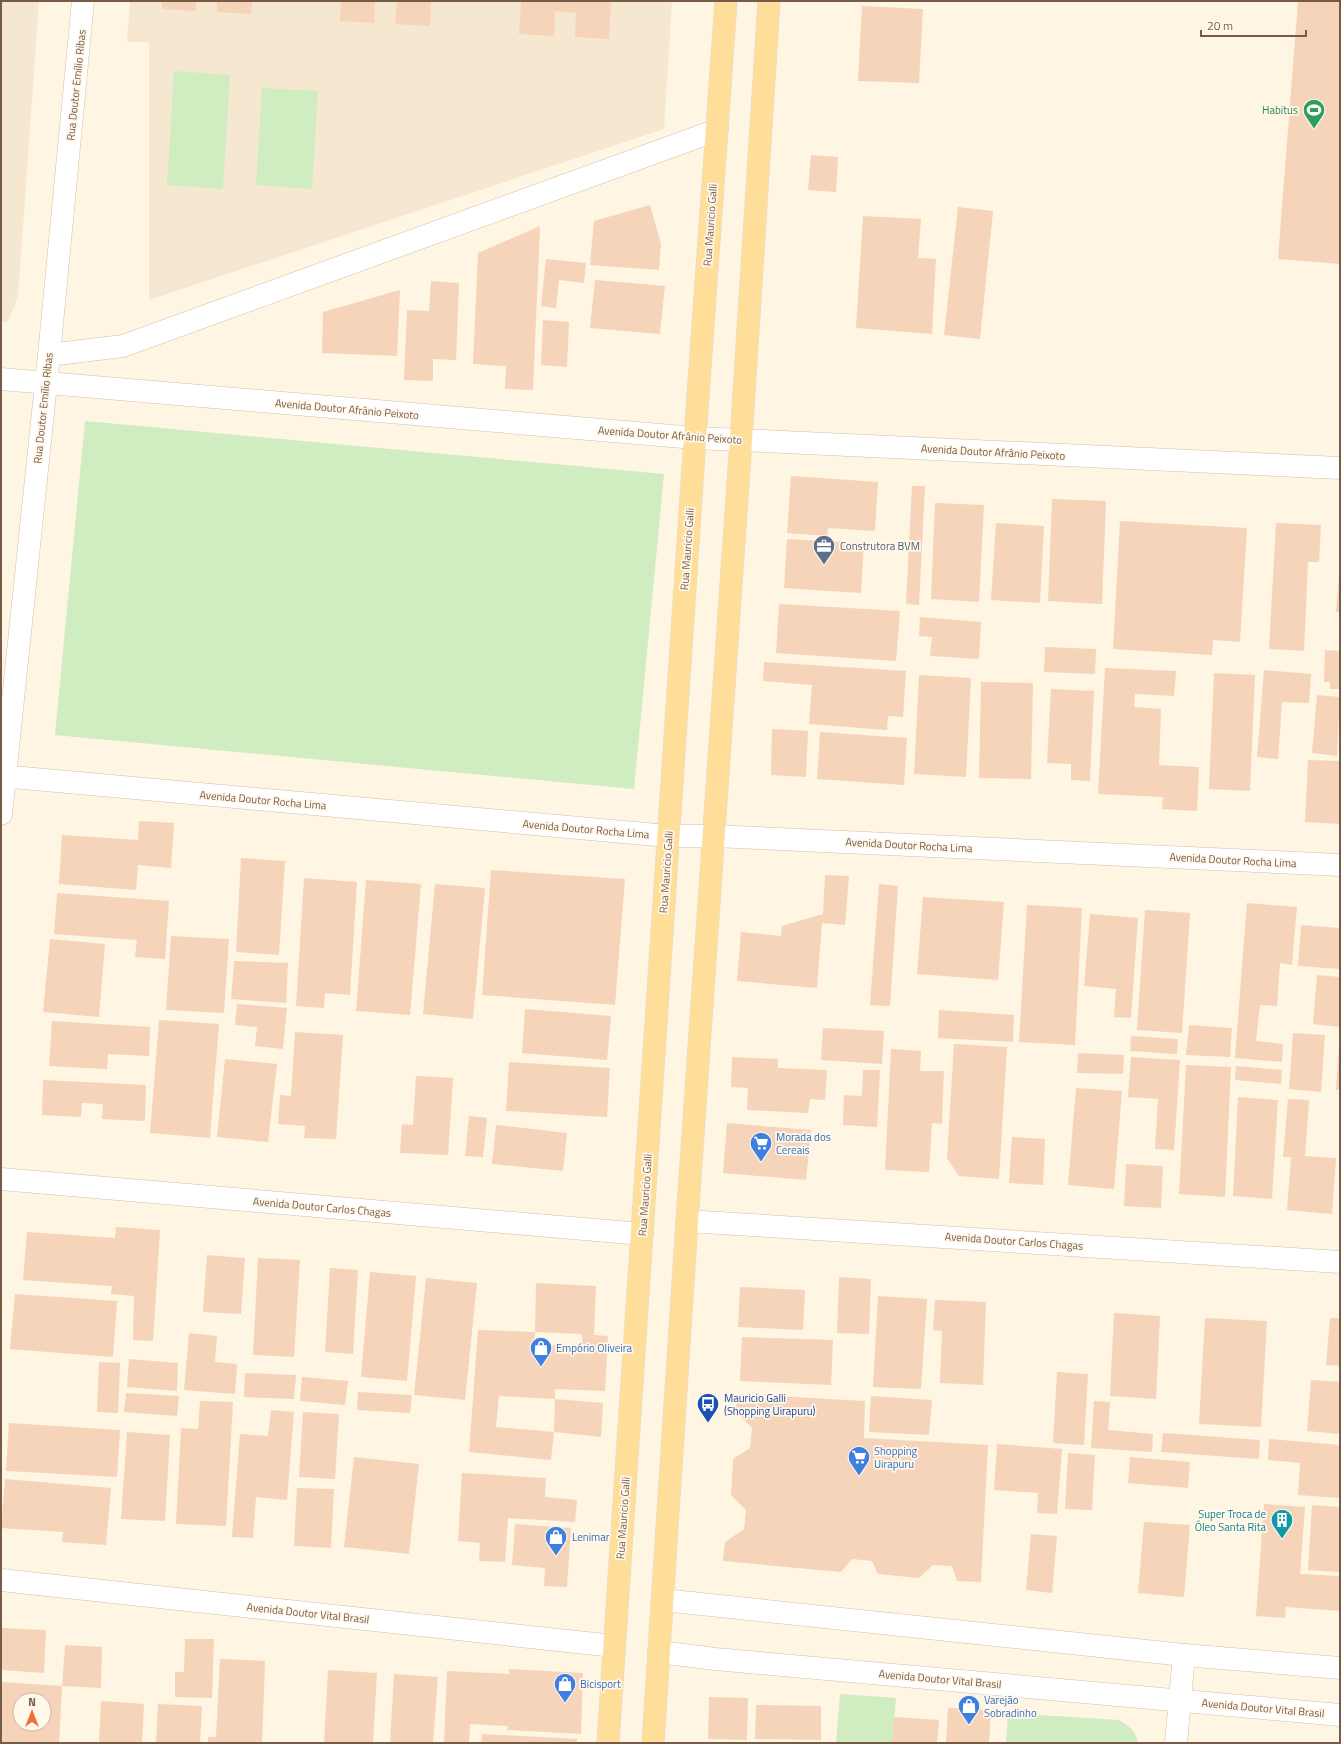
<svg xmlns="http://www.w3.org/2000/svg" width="1341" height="1744" viewBox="0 0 1341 1744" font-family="'Titillium Web',sans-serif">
	<rect width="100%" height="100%" fill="#fef5e3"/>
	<g fill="#f6e7d1">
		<path d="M1,1h38l-21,296 -10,24 -7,2z"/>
		<path d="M130,1h542l-8,128 -515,171v-258h-22z"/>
	</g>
	<g fill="#d0ecc1">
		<path d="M174,71l56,4 -7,114 -56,-4z"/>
		<path d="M262,88l56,3 -6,98 -56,-4z"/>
		<path d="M85,421l579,53 -30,315 -579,-54z"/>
		<path d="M840,1694l56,4 -4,45h-56z"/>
		<path d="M1008,1713l111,7c9,6 19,11 18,23h-131z"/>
	</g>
	<g fill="#f5d4b9" fill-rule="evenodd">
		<path d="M162,1h34v10l-34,-2z"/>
		<path d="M217,1h35l-1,13 -34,-2z"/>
		<path d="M341,1h34l-1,22 -34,-2z"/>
		<path d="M397,1h34l-1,25 -35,-2z"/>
		<path d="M521,1h90l-2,38 -34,-2 1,-24 -21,-2 -1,25 -35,-2z"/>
		<path d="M1298,1h42v263l-62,-5z"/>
		<path d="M862,6l61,3 -4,74 -61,-2z"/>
		<path d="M811,155l27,2 -2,35 -28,-2z"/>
		<path d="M650,205l11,39 -2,26 -69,-5 4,-44z"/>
		<path d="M958,207l35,4 -13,128 -36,-4z"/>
		<path d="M863,216l58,3 -3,39 18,1 -4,75 -76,-6z"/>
		<path d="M540,226l-7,164 -28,-1 1,-23 -33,-2 5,-111z"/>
		<path d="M546,259l40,4 -2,20 -25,-3 -3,28 -15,-2z"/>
		<path d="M595,280l70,6 -5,48 -70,-6z"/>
		<path d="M431,281l28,2 -3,77 -23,-1v22l-29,-1 3,-70 22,1z"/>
		<path d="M400,290l-3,66 -75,-3 1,-41z"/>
		<path d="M543,320l26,2 -2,45 -26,-2z"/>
		<path d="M791,476l87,6 -3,49 -47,-3 -1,8 -40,-3z"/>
		<path d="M912,486h13l-6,119 -13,-1z"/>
		<path d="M1052,499l54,2 -4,103 -54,-3z"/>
		<path d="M935,503l49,2 -5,97 -48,-3z"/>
		<path d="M1120,521l127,7 -7,114 -27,-2 -1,15 -99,-6z"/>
		<path d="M996,523l48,3 -4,77 -49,-3z"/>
		<path d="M1276,523l45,2 -2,37h-11l-4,89 -35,-2z"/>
		<path d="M787,539l77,4 -3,50 -77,-5z"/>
		<path d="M1339,577h1v35h-4z"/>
		<path d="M779,604l121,7 -4,50 -120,-8z"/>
		<path d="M920,617l61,5 -2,37 -49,-3 2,-19 -13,-1z"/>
		<path d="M1045,647l51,2 -1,25 -51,-2z"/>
		<path d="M1325,650l15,1v38h-10v-7h-6z"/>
		<path d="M764,662l142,9 -3,46 -15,-1 -1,14 -78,-6 3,-39 -49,-4z"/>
		<path d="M1105,668l71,3 -2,25 -39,-2 -1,13 27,2 -2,56 40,2 -2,44 -35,-2 1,-12 -65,-3z"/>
		<path d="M1264,670l47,4 -2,29 -27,-1 -4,57 -21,-2z"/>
		<path d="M1214,673l41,2 -5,116 -41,-2z"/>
		<path d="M919,675l52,3 -5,99 -52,-3z"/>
		<path d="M981,682l52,1 -2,96 -52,-1z"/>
		<path d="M1051,689l43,2 -4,90 -19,-1v-16l-24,-1z"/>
		<path d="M1317,695l23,2 -3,59 -25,-3z"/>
		<path d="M772,729l36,2 -2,46 -35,-2z"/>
		<path d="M820,732l87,6 -3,47 -87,-6z"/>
		<path d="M1308,760l32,1v63l-35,-2z"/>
		<path d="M139,821l35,2 -3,45 -33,-3 -2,25 -77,-6 3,-49 76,5z"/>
		<path d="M241,858l44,3 -6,94 -43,-3z"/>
		<path d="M491,870l134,9 -10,126 -133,-10z"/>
		<path d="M825,875l24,1 -4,49 -23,-2 -5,65 -80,-7 4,-49 40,4 1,-10 41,-12z"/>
		<path d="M304,878l53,4 -7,113 -25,-2 -1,15 -28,-2z"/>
		<path d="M366,880l55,4 -11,131 -54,-4z"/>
		<path d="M435,884l50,4 -12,131 -50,-5z"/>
		<path d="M879,884l19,2 -8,120 -20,-1z"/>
		<path d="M57,893l112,8 -4,58 -30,-2 2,-17 -83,-6z"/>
		<path d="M923,897l81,5 -6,78 -81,-6z"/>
		<path d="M1247,903l50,4 -5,58 -12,-2 -3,43 -17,-1 -4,36 27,3 -1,18 -47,-4z"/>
		<path d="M1027,905l55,3 -7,137 -56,-3z"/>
		<path d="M1145,910l45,3 -8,120 -45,-3z"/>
		<path d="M1090,914l48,4 -7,100 -17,-1 2,-28 -32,-3z"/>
		<path d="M1301,925l39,3v41l-42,-3z"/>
		<path d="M171,936l58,3 -5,74 -58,-3z"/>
		<path d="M50,939l55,5 -6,73 -56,-5z"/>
		<path d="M234,961l54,2 -2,40 -55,-4z"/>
		<path d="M1317,975l23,2v50l-27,-3z"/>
		<path d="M237,1004l50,4 -4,41 -28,-3 2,-19 -22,-2z"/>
		<path d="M525,1009l86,7 -4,44 -85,-7z"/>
		<path d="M939,1010l75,5 -1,27 -75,-4z"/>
		<path d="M159,1020l60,4 -9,114 -60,-5z"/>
		<path d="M52,1021l98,6 -1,29 -41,-2 -1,15 -58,-3z"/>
		<path d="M1189,1025l43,3 -2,29 -44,-2z"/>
		<path d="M823,1028l61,3 -2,33 -61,-4z"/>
		<path d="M295,1032l48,3 -7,104 -32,-1 1,-12 -27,-2 2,-29 11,1z"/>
		<path d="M1293,1033l32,2 -4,57 -32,-3z"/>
		<path d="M1131,1036l47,3 -1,15 -47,-3z"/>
		<path d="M954,1044l53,3 -8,132 -40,-3 -12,-18z"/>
		<path d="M1339,1047h1v43h-4z"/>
		<path d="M891,1049l30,2 -1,20h24l-2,53 -10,-1 -3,49 -44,-2z"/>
		<path d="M1078,1053l46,2 -1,19 -46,-1z"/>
		<path d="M732,1057l46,2v9l49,2 -2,30 -15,-1 -2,14 -61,-3 1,-22 -17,-1z"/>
		<path d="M1131,1057l49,3 -6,90 -19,-1 3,-50 -30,-2z"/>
		<path d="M225,1059l52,5 -9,78 -51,-5z"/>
		<path d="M509,1062l101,6 -3,49 -101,-6z"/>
		<path d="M1186,1065l45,2 -6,130 -46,-3z"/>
		<path d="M1236,1066l46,4 -1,14 -46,-4z"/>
		<path d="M863,1070h17l-3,57 -34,-2 1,-30 18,1z"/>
		<path d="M416,1076l37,2 -5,77 -48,-2 2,-29 11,1z"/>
		<path d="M43,1080l103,5 -1,36 -43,-2 1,-15 -21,-1 -1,14 -39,-2z"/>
		<path d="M1076,1088l46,3 -8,98 -46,-4z"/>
		<path d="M1238,1097l40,3 -6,99 -39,-3z"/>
		<path d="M1288,1099l21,1 -4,56 31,2 -4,56 -45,-4 4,-53h-8z"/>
		<path d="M469,1116l18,2 -4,39 -18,-1z"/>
		<path d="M727,1123l84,7 -5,50 -83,-7z"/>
		<path d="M496,1125l71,8 -4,38 -71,-7z"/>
		<path d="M1012,1137l33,2 -2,46 -34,-2z"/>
		<path d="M1126,1164l37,2 -2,42 -37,-2z"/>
		<path d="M116,1227l44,3 -7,111 -20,-1 1,-44 -23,-2 1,-8 -89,-6 4,-48 88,6z"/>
		<path d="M207,1255l38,3 -4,56 -38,-2z"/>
		<path d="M258,1258l42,2 -6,97 -41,-2z"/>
		<path d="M330,1268l28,2 -5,84 -28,-2z"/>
		<path d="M370,1272l46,4 -9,105 -46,-4z"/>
		<path d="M839,1277l32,2 -2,55 -32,-1z"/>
		<path d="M426,1278l51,5 -12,117 -51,-5z"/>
		<path d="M536,1283l60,3 -2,49 14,1 -3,55 -50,-2v10l-56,-3 -3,31 58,5 -3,28 -82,-8 9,-122 57,2 -1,12 48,3v-13l-47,-2z"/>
		<path d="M740,1287l65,3 -2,40 -65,-3z"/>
		<path d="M15,1294l102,7 -4,56 -103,-8z"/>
		<path d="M878,1296l49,3 -6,90 -48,-2z"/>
		<path d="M935,1300l51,2 -3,83 -43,-2 2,-52 -9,-1z"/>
		<path d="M1114,1313l46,3 -4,83 -46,-3z"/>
		<path d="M1205,1318l62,3 -6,106 -62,-3z"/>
		<path d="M1330,1318h10v48l-14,-1z"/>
		<path d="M189,1333l28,3 -2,26 22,2 -2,30 -51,-4z"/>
		<path d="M742,1337l91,3 -2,45 -91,-4z"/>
		<path d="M129,1359l49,4 -1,28 -50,-4z"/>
		<path d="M99,1362l21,1 -2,50 -21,-1z"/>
		<path d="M1057,1372l31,2 -4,71 -31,-2z"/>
		<path d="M245,1373l51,2 -2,24 -50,-2z"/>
		<path d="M302,1377l46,4 -3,24 -45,-4z"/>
		<path d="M1311,1380l29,2v52l-33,-3z"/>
		<path d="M358,1392l54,3 -2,18 -53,-3z"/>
		<path d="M126,1393l53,3 -2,20 -53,-4z"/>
		<path d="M737,1394l128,7 -1,37 124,7 -7,137 -24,-1 -5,-15 -19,-1 -14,13 -41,-4 -6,-13 -20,-2 -11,13 -118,-11 2,-19 19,-13 2,-19 -15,-15 2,-36 17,-11 2,-20 -16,-16z"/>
		<path d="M871,1396l61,4 -3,35 -60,-3z"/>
		<path d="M555,1399l48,4 -2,34 -47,-5z"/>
		<path d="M200,1401l33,1 -7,124 -50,-2 5,-96 17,1z"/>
		<path d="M1094,1401l16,1 -2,28 45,4 -1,18 -61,-4z"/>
		<path d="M271,1410l23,2 -7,88 -31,-3 -3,41 -21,-1 8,-103 28,2z"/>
		<path d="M303,1412l36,2 -4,65 -36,-2z"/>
		<path d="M9,1423l111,7 -3,47 -111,-6z"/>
		<path d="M127,1432l43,3 -5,86 -44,-2z"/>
		<path d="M1163,1433l97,7 -1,19 -98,-7z"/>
		<path d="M1269,1439l71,6v53l-42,-3 2,-32 -32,-3z"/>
		<path d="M997,1444l65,5 -5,65 -20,-1 1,-20 -44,-3z"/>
		<path d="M1068,1453l27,2 -3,55 -27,-1z"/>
		<path d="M354,1457l65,7 -10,90 -65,-7z"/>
		<path d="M1130,1457l60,5 -2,26 -60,-5z"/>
		<path d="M462,1473l84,5 -1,19 32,3 -2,22 -67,-4 -3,44 -26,-1 1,-18 -22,-2z"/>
		<path d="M5,1479l106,9 -5,57 -44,-3 1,-10 -62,-4z"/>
		<path d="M297,1488l37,1 -3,59 -37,-2z"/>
		<path d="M1264,1504l41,3 -5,67 40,2v35l-54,-4 -1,11 -29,-2z"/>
		<path d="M1312,1505l28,2v65l-32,-2z"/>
		<path d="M1144,1522l46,3 -6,72 -46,-4z"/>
		<path d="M515,1524l56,4 -4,59 -23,-1 1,-18 -33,-3z"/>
		<path d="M1031,1534l26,2 -5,57 -26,-3z"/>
		<path d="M1,1628l45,2 -2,43 -43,-3z"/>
		<path d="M185,1639h29l-2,59 -37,-1v-25h9z"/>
		<path d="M65,1645l37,2 -1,41 -39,-2z"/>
		<path d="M220,1659l45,2 -3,82h-54v-6h8z"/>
		<path d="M508,1669l75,4 -2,61 -74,-4 1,-4 -38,-2 -1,19h-25l3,-72 63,3z"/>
		<path d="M328,1670l49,3 -4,70h-49z"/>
		<path d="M394,1674l44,3 -5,66h-43z"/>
		<path d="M1,1682l61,4 -3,57h-58zM20,1700h24v24h-24z"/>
		<path d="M709,1697l39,1 -1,42 -39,-1z"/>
		<path d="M101,1701l43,3 -2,39h-43z"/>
		<path d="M158,1704l44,2 -2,37h-44z"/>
		<path d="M756,1705l65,1v34l-66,-1z"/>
		<path d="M948,1708l43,2 -2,33h-43z"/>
		<path d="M894,1717l45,3 -2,23h-45z"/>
		<path d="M482,1734l95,5v4h-96z"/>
	</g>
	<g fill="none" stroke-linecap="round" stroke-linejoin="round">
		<g stroke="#d2bfab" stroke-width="23">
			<g id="street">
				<path d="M49,355l74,-9 594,-216"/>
				<path d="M741,440l599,28"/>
				<path d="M1,776l667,60h46l626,29"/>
				<path d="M1,1179l641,55"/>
				<path d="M687,1221l653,41"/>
				<path d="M1,1580l613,66"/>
				<path d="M1176,1743l8,-88"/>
			</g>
		</g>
		<g stroke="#d5bfa9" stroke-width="23">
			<g id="secondary">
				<path d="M1,379l694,59 46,2"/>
				<path d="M1,814l48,-459 34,-354"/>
				<path d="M663,1600l521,55 156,13"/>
				<path d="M659,1652l56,7 625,56"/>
			</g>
		</g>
		<g stroke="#dfd8d3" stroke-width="23">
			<g id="primary">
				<path d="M608,1743l87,-1305 31,-437"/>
				<path d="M653,1743l34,-522 54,-781 28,-439"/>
			</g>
		</g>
		<use href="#street" stroke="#fff" stroke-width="22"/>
		<use href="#secondary" stroke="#fff" stroke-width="22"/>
		<use href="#primary" stroke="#ffde99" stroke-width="22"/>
	</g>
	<defs>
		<g id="stadium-pin" transform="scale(1.15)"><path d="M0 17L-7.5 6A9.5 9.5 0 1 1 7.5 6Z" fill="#2e9e5b" stroke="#fff8eb"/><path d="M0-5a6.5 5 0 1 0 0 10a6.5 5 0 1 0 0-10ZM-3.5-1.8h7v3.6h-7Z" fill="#fff"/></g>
		<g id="office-pin" transform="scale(1.15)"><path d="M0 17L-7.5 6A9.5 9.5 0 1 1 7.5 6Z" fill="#5c6f8a" stroke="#fff8eb"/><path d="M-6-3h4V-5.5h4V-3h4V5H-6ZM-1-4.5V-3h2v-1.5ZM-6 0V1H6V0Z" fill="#fff"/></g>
		<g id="supermarket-pin" transform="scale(1.15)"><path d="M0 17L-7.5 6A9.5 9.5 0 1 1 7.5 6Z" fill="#3f7fe0" stroke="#fff8eb"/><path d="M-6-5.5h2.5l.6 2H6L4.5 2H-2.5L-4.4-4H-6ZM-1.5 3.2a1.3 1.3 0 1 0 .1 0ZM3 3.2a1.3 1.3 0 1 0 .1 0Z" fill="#fff"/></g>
		<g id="shop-pin" transform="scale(1.15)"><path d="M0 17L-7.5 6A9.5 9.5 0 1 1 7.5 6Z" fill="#3f7fe0" stroke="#fff8eb"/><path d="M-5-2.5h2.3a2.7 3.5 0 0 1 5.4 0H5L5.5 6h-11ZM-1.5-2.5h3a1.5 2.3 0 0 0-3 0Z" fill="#fff"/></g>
		<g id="bus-pin" transform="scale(1.15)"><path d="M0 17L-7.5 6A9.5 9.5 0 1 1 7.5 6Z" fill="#1a4fb4" stroke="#fff8eb"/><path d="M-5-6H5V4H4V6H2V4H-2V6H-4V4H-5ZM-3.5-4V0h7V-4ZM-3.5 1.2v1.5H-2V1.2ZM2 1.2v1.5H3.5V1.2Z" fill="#fff"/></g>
		<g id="building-pin" transform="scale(1.15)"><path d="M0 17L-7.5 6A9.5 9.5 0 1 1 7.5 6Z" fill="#0f9aa8" stroke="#fff8eb"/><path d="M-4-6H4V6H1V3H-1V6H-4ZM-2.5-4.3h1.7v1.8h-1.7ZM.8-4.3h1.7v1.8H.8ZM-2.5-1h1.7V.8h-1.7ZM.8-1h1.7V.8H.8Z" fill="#fff"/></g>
	</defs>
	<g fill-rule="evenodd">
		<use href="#stadium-pin" x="1314" y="110"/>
		<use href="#office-pin" x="824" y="546"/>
		<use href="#supermarket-pin" x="761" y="1143"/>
		<use href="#shop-pin" x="541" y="1348"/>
		<use href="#bus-pin" x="708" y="1404"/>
		<use href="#supermarket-pin" x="859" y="1457"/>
		<use href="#building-pin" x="1282" y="1520"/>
		<use href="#shop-pin" x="556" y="1537"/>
		<use href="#shop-pin" x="565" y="1684"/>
		<use href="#shop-pin" x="969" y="1706"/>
	</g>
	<g text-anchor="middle" stroke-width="3.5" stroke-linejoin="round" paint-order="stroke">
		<g font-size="11" fill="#785b47" stroke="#fff8eb">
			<text transform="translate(76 85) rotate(-84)" y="4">Rua Doutor Emílio Ribas</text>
			<text transform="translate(710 225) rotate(-86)" y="4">Rua Mauricio Galli</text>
			<text transform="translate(43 408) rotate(-84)" y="4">Rua Doutor Emílio Ribas</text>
			<text transform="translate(347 409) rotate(5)" y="4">Avenida Doutor Afrânio Peixoto</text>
			<text transform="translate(670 435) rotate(4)" y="4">Avenida Doutor Afrânio Peixoto</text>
			<text transform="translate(993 452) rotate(3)" y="4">Avenida Doutor Afrânio Peixoto</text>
			<text transform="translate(687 549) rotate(-86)" y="4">Rua Mauricio Galli</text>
			<text transform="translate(263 800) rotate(5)" y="4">Avenida Doutor Rocha Lima</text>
			<text transform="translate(586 829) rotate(5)" y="4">Avenida Doutor Rocha Lima</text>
			<text transform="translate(909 845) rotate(3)" y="4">Avenida Doutor Rocha Lima</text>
			<text transform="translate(1233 860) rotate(3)" y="4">Avenida Doutor Rocha Lima</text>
			<text transform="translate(666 872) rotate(-86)" y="4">Rua Mauricio Galli</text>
			<text transform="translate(645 1195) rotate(-86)" y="4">Rua Mauricio Galli</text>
			<text transform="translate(322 1207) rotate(5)" y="4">Avenida Doutor Carlos Chagas</text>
			<text transform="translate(1014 1241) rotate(4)" y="4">Avenida Doutor Carlos Chagas</text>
			<text transform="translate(623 1518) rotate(-86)" y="4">Rua Mauricio Galli</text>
			<text transform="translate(308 1613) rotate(6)" y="4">Avenida Doutor Vital Brasil</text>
			<text transform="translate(940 1679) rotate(5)" y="4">Avenida Doutor Vital Brasil</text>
			<text transform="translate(1263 1708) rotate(5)" y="4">Avenida Doutor Vital Brasil</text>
		</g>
		<g font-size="11" fill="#27864d" stroke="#fff8eb" text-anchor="end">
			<text x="1298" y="114">Habitus</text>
		</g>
		<g font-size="11" fill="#4e5e75" stroke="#fff8eb" text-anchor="start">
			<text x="840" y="550">Construtora BVM</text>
		</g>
		<g font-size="11" fill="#366cbe" stroke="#fff8eb" text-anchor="start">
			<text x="776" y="1141">Morada dos<tspan x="776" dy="13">Cereais</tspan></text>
			<text x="556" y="1352">Empório Oliveira</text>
			<text x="874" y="1455">Shopping<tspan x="874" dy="13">Uirapuru</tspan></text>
			<text x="572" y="1541">Lenimar</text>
			<text x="580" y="1688">Bicisport</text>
			<text x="984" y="1704">Varejão<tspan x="984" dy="13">Sobradinho</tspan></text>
		</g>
		<g font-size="11" fill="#164399" stroke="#fff8eb" text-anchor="start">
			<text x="724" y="1402">Mauricio Galli<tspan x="724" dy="13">(Shopping Uirapuru)</tspan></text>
		</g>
		<g font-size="11" fill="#0d838f" stroke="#fff8eb" text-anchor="end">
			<text x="1266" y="1518">Super Troca de<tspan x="1266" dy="13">Óleo Santa Rita</tspan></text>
		</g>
	</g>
	<rect width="1341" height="1744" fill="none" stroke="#785b47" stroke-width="4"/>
	<g transform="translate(32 1712)"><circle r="19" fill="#fff8eb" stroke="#c9b9a9"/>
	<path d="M0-3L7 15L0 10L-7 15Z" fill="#ef7141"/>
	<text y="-6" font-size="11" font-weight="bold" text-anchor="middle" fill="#785b47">N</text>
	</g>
	<path d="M1201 30v6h105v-6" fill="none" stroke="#785b47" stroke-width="2"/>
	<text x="1207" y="30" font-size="12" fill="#785b47" stroke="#fff8eb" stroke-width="3" paint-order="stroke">20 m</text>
</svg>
